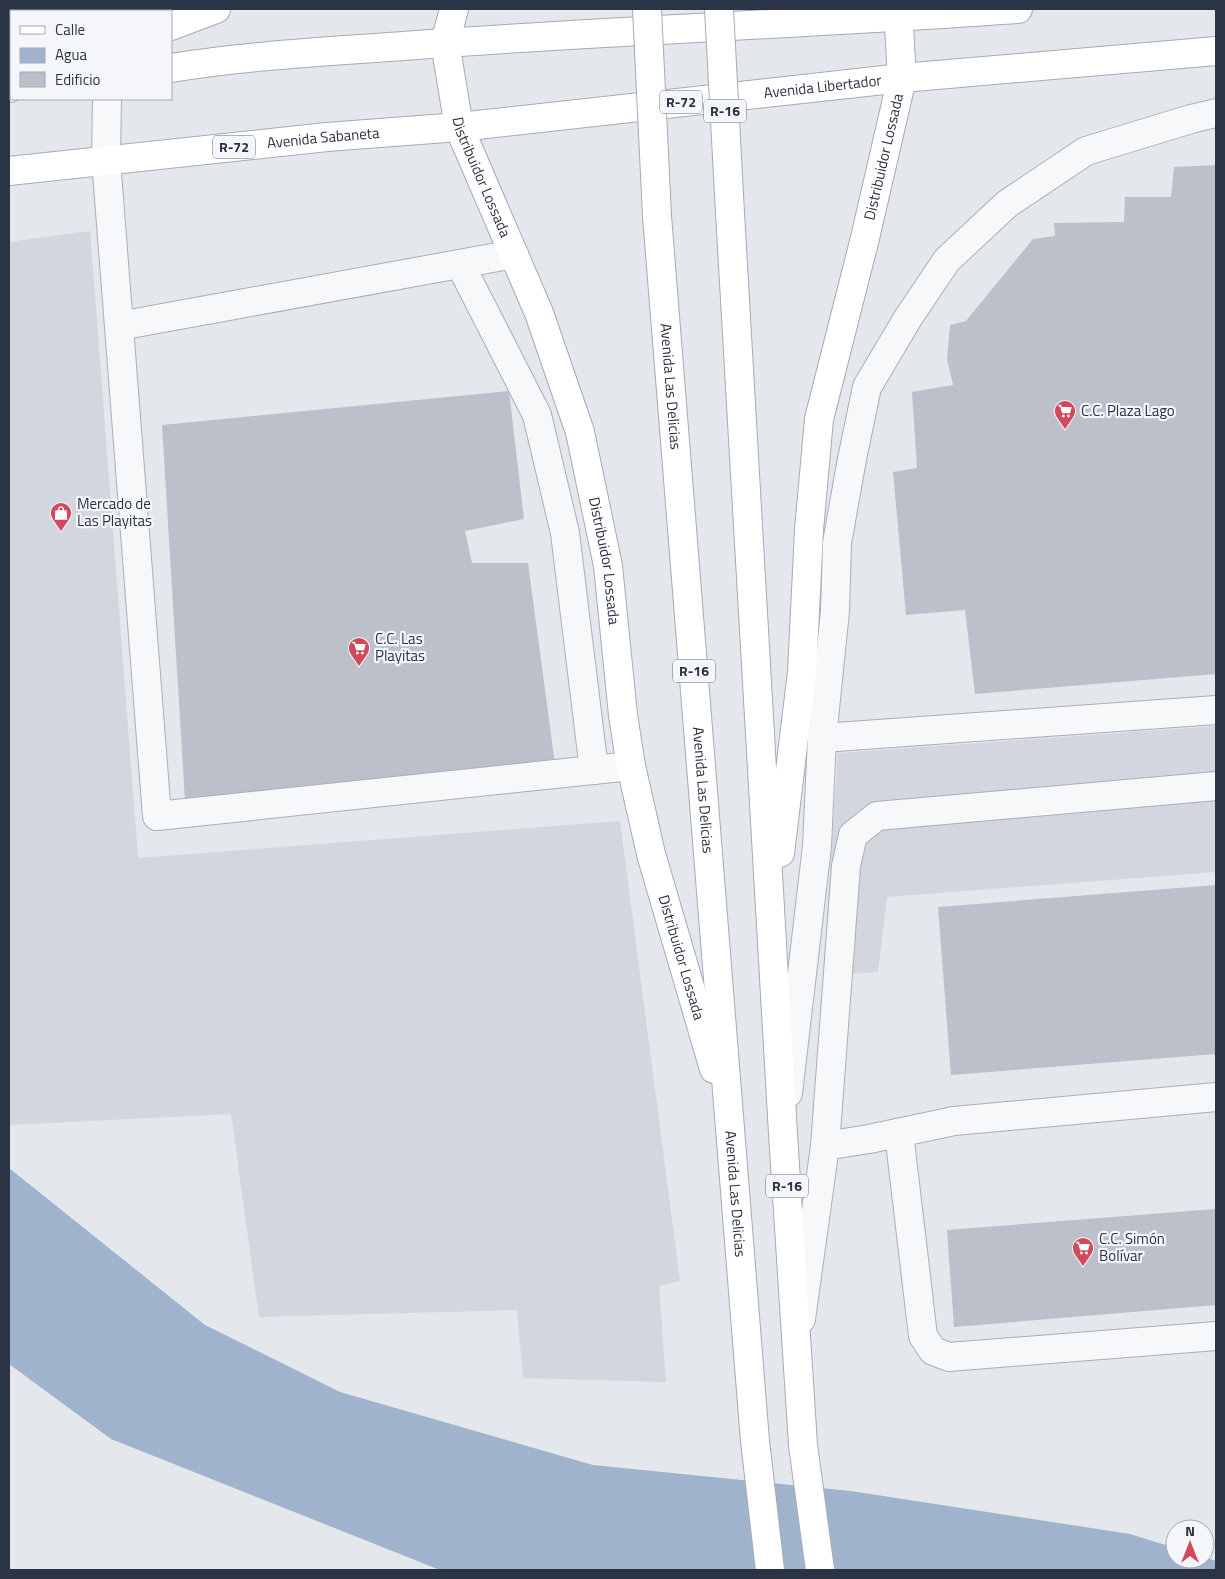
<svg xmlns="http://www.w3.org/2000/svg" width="1225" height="1579" viewBox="0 0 1225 1579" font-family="'Titillium Web',sans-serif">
	<rect width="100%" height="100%" fill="#e4e7ec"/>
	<g fill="#d2d6de">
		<path d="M90,231l48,627 482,-37 60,460 -21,5 7,96 -143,-4 -6,-68 -258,7 -28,-203 -222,11v-883z"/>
		<path d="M1216,726v146l-329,25 -9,75 -55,4 15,-223z"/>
	</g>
	<path fill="#9fb4cc" d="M9,1168l196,157 135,67 253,73 258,26 279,43 45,14v11h30v-2l11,4v9h-776l-329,-131 -102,-75z"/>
	<g fill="#bbc0ca">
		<path d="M1216,165v509l-241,20 -10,-84 -59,5 -13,-143 24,-4 -5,-76 41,-7 -6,-26 3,-34 16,-4 67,-82 22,-3 -1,-13 70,-1 1,-25h46l3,-30z"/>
		<path d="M509,391l15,128 -59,12 7,32h56l28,209 -371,29 -23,-376z"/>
		<path d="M1216,885v169l-265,21 -13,-168z"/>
		<path d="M1216,1209v96l-262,22 -7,-97z"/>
	</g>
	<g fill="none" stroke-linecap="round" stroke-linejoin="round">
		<g stroke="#a9aeb7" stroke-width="30">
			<g id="minor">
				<path d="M9,59l2,3"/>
				<path d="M107,99l-1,61 51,656 474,-50"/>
				<path d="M460,264l77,151 28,118 29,237"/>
				<path d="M119,326l395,-72"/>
				<path d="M822,738l394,-28"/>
				<path d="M788,1093l29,-247 5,-108 13,-127 2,-68 15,-84 15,-72 41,-69 39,-58 60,-56 79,-53 105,-32 25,-6"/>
				<path d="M899,1133l24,203 10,15 16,6 267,-21"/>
				<path d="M825,1146l21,-280 7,-31 24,-19 339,-30"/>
				<path d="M801,1319l24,-173 44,-7 85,-18 262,-24"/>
			</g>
		</g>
		<g stroke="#a3abb8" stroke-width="30">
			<g id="major">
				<path id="s1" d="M454,9l-9,34 14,84 80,186 41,119 28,134 15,149 8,51 20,88 63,215"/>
				<path d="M171,26l45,-17"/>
				<path d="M171,68c86,-14 173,-17 259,-24 196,-14 392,-21 588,-35"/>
				<path d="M9,88l2,-1"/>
				<path id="s2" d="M9,171l318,-34 132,-10 443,-49 314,-27"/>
				<path d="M730,213l53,921 20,311 17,125"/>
				<path id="s3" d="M657,216l98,1225 15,129"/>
				<path id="s4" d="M780,853l22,-181 7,-142 10,-111 46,-181 37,-160 -4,-69"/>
			</g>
		</g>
		<use href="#minor" stroke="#f7f8fa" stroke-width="28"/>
		<use href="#major" stroke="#fff" stroke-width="28"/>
		<g stroke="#a3abb8" stroke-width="30" stroke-linecap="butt">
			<g id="major-bridge">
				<path d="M647,9l10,207"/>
				<path d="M719,9l11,204"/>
			</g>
		</g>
		<use href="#major-bridge" stroke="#fff" stroke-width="28"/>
	</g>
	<defs>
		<g id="supermarket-pin" transform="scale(1.125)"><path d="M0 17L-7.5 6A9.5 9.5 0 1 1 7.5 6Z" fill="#d1495b" stroke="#f4f6f9"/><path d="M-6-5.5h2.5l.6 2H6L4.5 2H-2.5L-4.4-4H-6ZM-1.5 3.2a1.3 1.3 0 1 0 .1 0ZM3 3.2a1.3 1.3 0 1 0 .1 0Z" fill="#fff"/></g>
		<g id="shop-pin" transform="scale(1.125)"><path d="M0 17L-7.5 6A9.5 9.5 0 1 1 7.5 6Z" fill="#d1495b" stroke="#f4f6f9"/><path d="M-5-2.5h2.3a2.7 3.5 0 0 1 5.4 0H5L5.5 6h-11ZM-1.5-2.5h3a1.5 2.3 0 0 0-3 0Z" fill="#fff"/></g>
	</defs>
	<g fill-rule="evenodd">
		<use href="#supermarket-pin" x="1065" y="411"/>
		<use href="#shop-pin" x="61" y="513"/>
		<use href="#supermarket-pin" x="359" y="648"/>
		<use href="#supermarket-pin" x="1083" y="1248"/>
	</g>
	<g text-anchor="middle" stroke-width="4.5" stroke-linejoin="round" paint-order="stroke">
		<g fill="#f4f6f9" stroke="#676e7b" stroke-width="1">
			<rect x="660" y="90.5" width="42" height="23" rx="4"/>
			<rect x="704" y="99.5" width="42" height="23" rx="4"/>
			<rect x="213" y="135.5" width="42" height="23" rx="4"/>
			<rect x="673" y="659.5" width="42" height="23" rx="4"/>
			<rect x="766" y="1174.5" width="42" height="23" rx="4"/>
		</g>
		<g font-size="14" font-weight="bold" fill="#2b3445">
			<text x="681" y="107">R-72</text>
			<text x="725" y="116">R-16</text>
			<text x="234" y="152">R-72</text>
			<text x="694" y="676">R-16</text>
			<text x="787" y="1191">R-16</text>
		</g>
		<g font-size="15" fill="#2b3445" stroke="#f4f6f9">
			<text dy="5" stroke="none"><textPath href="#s2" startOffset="818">Avenida Libertador</textPath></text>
			<text dy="5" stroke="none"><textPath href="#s2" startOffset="316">Avenida Sabaneta</textPath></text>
			<text dy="5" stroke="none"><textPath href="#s4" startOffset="706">Distribuidor Lossada</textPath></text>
			<text dy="5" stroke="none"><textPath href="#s1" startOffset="175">Distribuidor Lossada</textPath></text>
			<text dy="5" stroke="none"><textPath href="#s3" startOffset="171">Avenida Las Delicias</textPath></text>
			<text dy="5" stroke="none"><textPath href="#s1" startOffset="580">Distribuidor Lossada</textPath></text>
			<text dy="5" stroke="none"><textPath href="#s3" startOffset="576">Avenida Las Delicias</textPath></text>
			<text dy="5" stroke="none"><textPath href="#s1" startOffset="985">Distribuidor Lossada</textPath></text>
			<text dy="5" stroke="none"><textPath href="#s3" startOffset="981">Avenida Las Delicias</textPath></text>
		</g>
		<g font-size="15" fill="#2b3445" stroke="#f4f6f9" text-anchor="start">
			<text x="1081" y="416">C.C. Plaza Lago</text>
			<text x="77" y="509">Mercado de<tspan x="77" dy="17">Las Playitas</tspan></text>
			<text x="375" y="644">C.C. Las<tspan x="375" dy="17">Playitas</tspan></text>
			<text x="1099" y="1244">C.C. Simón<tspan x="1099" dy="17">Bolívar</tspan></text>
		</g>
	</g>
	<rect width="1225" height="1579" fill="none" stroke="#2b3445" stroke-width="20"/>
	<rect x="10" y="10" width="162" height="90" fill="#f4f6f9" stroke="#a4a8b1"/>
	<rect x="20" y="26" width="25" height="8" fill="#ffffff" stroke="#a4a8b1"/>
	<text x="55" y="35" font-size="15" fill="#2b3445">Calle</text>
	<rect x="20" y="48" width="25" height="15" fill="#9fb4cc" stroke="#a4a8b1"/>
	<text x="55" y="60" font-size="15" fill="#2b3445">Agua</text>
	<rect x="20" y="72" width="25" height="15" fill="#bbc0ca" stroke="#a4a8b1"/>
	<text x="55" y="85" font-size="15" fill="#2b3445">Edificio</text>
	<g transform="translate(1190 1544)"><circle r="24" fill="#f4f6f9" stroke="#a4a8b1"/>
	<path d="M0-4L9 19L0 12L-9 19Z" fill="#d1495b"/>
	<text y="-8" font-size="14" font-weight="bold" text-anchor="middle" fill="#2b3445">N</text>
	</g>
</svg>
